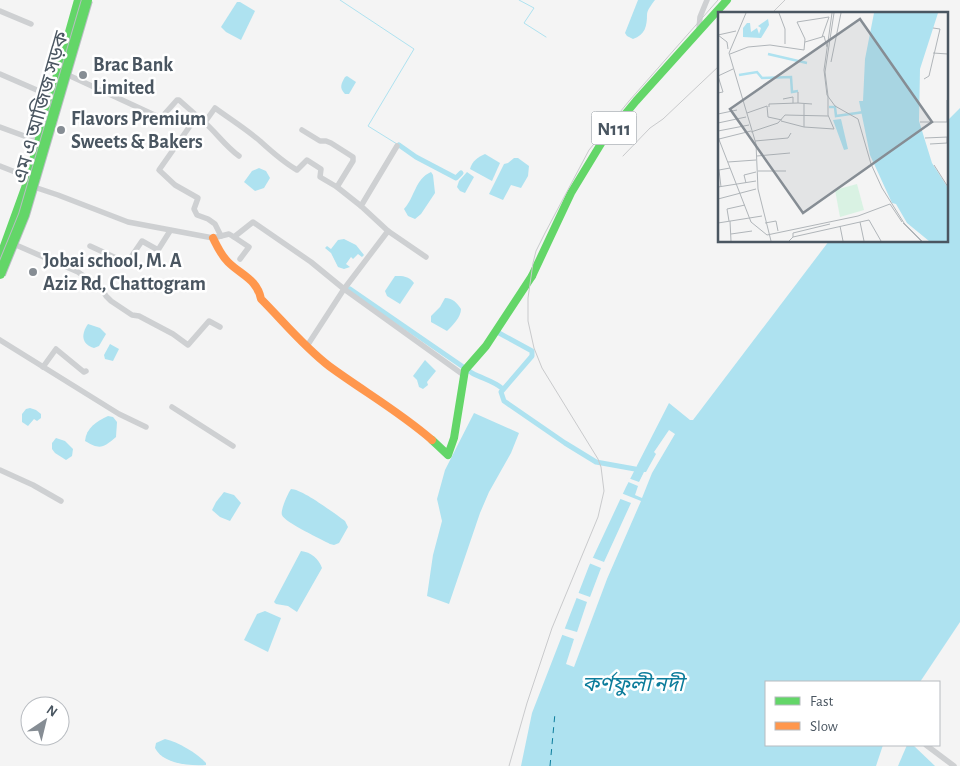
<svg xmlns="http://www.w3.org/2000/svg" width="960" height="766" viewBox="0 0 960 766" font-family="'Alegreya Sans','Noto Sans Bengali',sans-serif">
	<rect width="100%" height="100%" fill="#f4f4f4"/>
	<g fill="#aee2f0">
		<path d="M638,0h17c-3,4 -8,10 -8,15 0,11 -2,20 -14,24l-6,-3 -2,-3z"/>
		<path d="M237,2h3l15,9 -14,29 -15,-8 -5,-5z"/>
		<path d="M347,76l9,6 -7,12h-4c-6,-6 -4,-10 0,-17z"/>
		<path d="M960,108v514l-40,60h-154v63h117l-7,21h-355l11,-53 57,-147 37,-79 43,-84 21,17h3l136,-179h117v-119z"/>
		<path d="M485,154l15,9 -8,18 -22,-12c2,-8 8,-12 15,-15z"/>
		<path d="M514,158h4l11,8 -1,10 -7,12 -10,-3 -8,15 -14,-6 15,-30 4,-1z"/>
		<path d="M259,168l7,3 4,7 -6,10 -9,3 -11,-9 8,-11z"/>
		<path d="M431,172l2,3 2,18 -14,21 -6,5 -7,-3 -4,-7c11,-12 11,-30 27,-37z"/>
		<path d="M467,172l7,5 -9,16 -5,-2 -3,-4 2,-6z"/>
		<path d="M344,239l12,6 8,10 -2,2 -4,-3 -5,5 -2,-2 -5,7 4,3 -6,2 -6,-2 -7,-14 -6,-5 2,-2 4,3 7,-9z"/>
		<path d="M395,276c8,0 14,0 19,7l-14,21 -13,-8 -2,-5z"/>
		<path d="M445,298c8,0 12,5 16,11 0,8 -8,16 -14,22l-16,-9v-6l9,-9z"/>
		<path d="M88,324l12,4 6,6 -7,12 -5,2c-13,-4 -13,-14 -6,-24z"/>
		<path d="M110,344l9,5 -6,12 -8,-2 -1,-4z"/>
		<path d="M425,360l11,11 -9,11 1,3 -5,4 -4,-2 -2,-7 -4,-4z"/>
		<path d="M30,408l6,2 5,4v4l-4,3 -3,-2 -6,7 -6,-4v-8l4,-5z"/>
		<path d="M474,413l45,20 -8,20 -22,39 -9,21 -31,91 -22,-8 6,-41 9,-34 -5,-22 8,-29z"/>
		<path d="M108,416l5,1 4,5 -1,15c-13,11 -16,13 -31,4 1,-13 12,-20 23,-25z"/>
		<path d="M56,438l9,3 8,8 -1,7 -6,4 -11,-7 -3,-4v-6z"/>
		<path d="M291,489c11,0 43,24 54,32l3,6 -9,16 -5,2 -4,-1c-7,-4 -46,-22 -48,-29 -2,-4 6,-22 9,-26z"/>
		<path d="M224,492l10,3 7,8 -11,18 -10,-4 -8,-7 4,-8z"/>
		<path d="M301,551c10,1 18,8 21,17l-25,44 -9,-6 -12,-2 -2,-2z"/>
		<path d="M265,611l16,7 -13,34 -24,-12 13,-26z"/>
		<path d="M165,739c13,3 32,14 41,24v2c-17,1 -43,-1 -51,-17l1,-5z"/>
		<path d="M907,745h6l22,21h-37z"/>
	</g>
	<g fill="#f4f4f4">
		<path d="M669,430l6,4 -23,39 -10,25 -7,-3 3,-9 -12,-5 2,-3 11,4 5,-10h2l10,-18 -2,-2z"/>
		<path d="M621,493l20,8 -34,78 -33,88 -8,-3 8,-25 -14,-5 3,-6 14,4 10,-30 -13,-5 2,-5 14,5 11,-29 -12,-5 2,-6 13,5 27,-59 -13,-5z"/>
	</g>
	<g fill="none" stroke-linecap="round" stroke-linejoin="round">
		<g stroke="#aee2f0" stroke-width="1">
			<path d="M340,0l74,49 -46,77 29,18"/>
			<path d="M519,0l15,8 -10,15 22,14"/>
		</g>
		<g stroke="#aee2f0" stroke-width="5">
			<path d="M399,145l17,12 40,21 5,-5"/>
			<path d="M350,289l122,84c11,6 22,8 31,16"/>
			<path d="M499,333l33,18v5l-31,36 3,9 61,42 31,19 39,7 5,3"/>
		</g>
		<path stroke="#0c7c9b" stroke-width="1" stroke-dasharray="6 5" stroke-linecap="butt" d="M550,766l5,-53"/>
		<g stroke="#ced0d2" stroke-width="5.5">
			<path d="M0,11l31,13"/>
			<path d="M699,29l1,-12 7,-17"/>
			<path d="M0,74l46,20h5"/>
			<path d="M68,75l93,43 16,-18h2l18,16 -38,54 16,15 23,13 -4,11 3,6 11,4 7,5 6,12"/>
			<path d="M203,121c13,11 22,25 36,35"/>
			<path d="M205,122l10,-14c15,11 31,21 45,33 12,11 23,21 37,29l10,-10 14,9 -1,8 17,10 24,19"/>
			<path d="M0,127l38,14"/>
			<path d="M302,130l18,11h6l5,2 22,14v4l-16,26"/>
			<path d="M397,146l-36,60 27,25 38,26"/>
			<path d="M0,166l28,11"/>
			<path d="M31,186l27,9 70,27 85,16 16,-4 5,3 19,-15 58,40 33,27 121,87"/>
			<path d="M234,237l15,10 -9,12"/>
			<path d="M16,245l62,27 24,17 4,7 5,5 21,14 7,1 34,18 15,11 21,-24 11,6"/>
			<path d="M90,246l37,17 15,-22 16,9 12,-19"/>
			<path d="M0,340l119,74 27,13"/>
			<path d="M307,346l37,-57 44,-58"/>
			<path d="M43,367l13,-18 28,23 2,-1"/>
			<path d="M172,407l61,39"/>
			<path d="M0,470l33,15 28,16"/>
			<path d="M926,745l28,21"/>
		</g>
		<g stroke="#63d668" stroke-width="8">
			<path d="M0,257l26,-72 52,-185"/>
			<path d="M532,276l39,-83 31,-51 34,-41 91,-101"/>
			<path d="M432,440l16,15 6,-17 11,-68 21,-24 46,-70"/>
		</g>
		<path stroke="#ff974d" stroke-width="8" d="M213,238c4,8 8,17 15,24 13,13 29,17 33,37 22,22 43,48 68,67 34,25 71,46 103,74"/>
		<g stroke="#c9cacc" stroke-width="1">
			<path d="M771,14l14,-14"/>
			<path d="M623,156l27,-28 13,-9 56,-53"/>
			<path d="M509,766l18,-63 25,-75 46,-111 6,-26 -3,-24 -3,-8 -56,-91 -8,-20 -6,-27v-23l5,-35 3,-12 9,-18 44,-83 40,-49 89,-101"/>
		</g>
		<g stroke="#b9bec3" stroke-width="12" stroke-linecap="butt">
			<path id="fast-bridge" d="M0,274l24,-59 63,-215"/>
		</g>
		<use href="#fast-bridge" stroke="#63d668" stroke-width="10"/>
	</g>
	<g fill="#868d94" stroke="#fff" stroke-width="2">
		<circle cx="83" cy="75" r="5"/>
		<circle cx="61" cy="130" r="5"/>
		<circle cx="33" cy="272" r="5"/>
	</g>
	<g text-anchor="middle" stroke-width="5" stroke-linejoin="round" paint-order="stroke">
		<rect fill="#fff" stroke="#808990" stroke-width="1" x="591.5" y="111.5" width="45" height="33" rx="4"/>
		<g font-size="19" font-weight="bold" fill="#4a5661">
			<text x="614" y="135">N111</text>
		</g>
		<g font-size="20" font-weight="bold" fill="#4a5661" stroke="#fff" text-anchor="start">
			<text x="93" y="71">Brac Bank<tspan x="93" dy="23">Limited</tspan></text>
			<text x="71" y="125">Flavors Premium<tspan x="71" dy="23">Sweets &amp; Bakers</tspan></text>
			<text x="43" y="267">Jobai school, M. A<tspan x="43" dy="23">Aziz Rd, Chattogram</tspan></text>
		</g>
		<g font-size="20" fill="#4a5661" stroke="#fff">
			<text transform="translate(40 107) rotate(-74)" y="7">এম এ আজিজ সড়ক</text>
		</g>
		<g font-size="21" font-style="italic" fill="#0c7c9b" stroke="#fff">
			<text x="633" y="691">কর্ণফুলী নদী</text>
		</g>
	</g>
	<g transform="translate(718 12)">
		<rect width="230" height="230" fill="#f4f4f4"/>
		<path d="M139,172l7,26 -24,7 -5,-27z" fill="#d9f2e3"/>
		<path d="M156,1h64l-18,56 -1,52 13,42 16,25v53h-19l-22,-18 -11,-19 -4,-1 -22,-48 -11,-54h4l2,-42zM50,7l1,6 -8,13 -18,-1v-9l4,-5h3l1,9 6,-4 2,6 2,-6 -3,-2zM123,107l7,30 -4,1 -11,-30z" fill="#aee2f0"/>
		<path fill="none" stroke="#aee2f0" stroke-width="2.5" d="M50,42l39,9M21,63l18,-3 5,6 29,-1 1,15 6,-1M111,95h6l1,9 28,-4M155,141l5,9h6l7,-2 16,-19 9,-2"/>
		<path fill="none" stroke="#b0b5b9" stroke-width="1" d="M28,1l-17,40 27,91 2,45 13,52M61,1l6,16v15M114,1l-8,57 3,25 8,11 23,13 13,45 11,24 22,35 18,18M0,23l9,7 1,7M0,23l18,-4M87,30l17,-5M215,41l15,1M12,42l18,-7 22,-2 34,5 1,-11 -8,-17 32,-5 -7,20 2,-1 3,11M113,50l10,-49M0,64l5,16 -5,1M0,64l15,-7M206,67l5,-3 11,-47 -7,-1M80,80v11l14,1M110,84l-3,-24 9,-59M65,87l10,-2v6M229,88v22M86,92v23M51,95v-3l29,-1M29,101l20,-7 1,11 14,3M0,102l19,-4M63,109l23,6 30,2 -6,-14v-19M202,110h28M0,111l28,-6M0,119l31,-6M33,120l27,-9 7,-8 43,1M0,125l33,85 16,13M207,126l23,-1M1,127l32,-8M37,129l33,-3 3,-5M212,132l17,-1v-6M39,144l33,-3M10,150l28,-2M216,153l14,22M40,159h28M28,171l-2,-8 12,-3M0,175l38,-6M3,175l-2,-17 11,-2M0,187l38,-10M11,209l-2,-12 18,-4M12,209l1,20M142,210l4,19M0,211l44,-7M47,211l11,-2 2,10M185,211l18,18M122,214l3,15M13,222l21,-3M49,223l91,-19 32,-12 12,18M75,225v-4l37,-9M71,229l4,-4 76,-17 12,21"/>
		<path fill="#868d94" fill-opacity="0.15" stroke="#868d94" stroke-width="2.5" d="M142,7l72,103 -129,91 -73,-104z"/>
		<rect width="230" height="230" fill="none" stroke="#4a5661" stroke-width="2.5"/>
	</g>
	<rect x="765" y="681" width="175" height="65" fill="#ffffff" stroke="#b7bbc0"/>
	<rect x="775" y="697" width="25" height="8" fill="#63d668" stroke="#b7bbc0"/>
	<text x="810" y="706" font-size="15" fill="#4a5661">Fast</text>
	<rect x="775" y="722" width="25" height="8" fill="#ff974d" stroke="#b7bbc0"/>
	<text x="810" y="731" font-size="15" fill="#4a5661">Slow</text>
	<g transform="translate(45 721) rotate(35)"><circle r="24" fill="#ffffff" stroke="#b7bbc0"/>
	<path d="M0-4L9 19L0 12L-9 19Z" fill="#868d94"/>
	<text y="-8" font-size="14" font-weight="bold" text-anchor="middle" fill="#4a5661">N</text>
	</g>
</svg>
